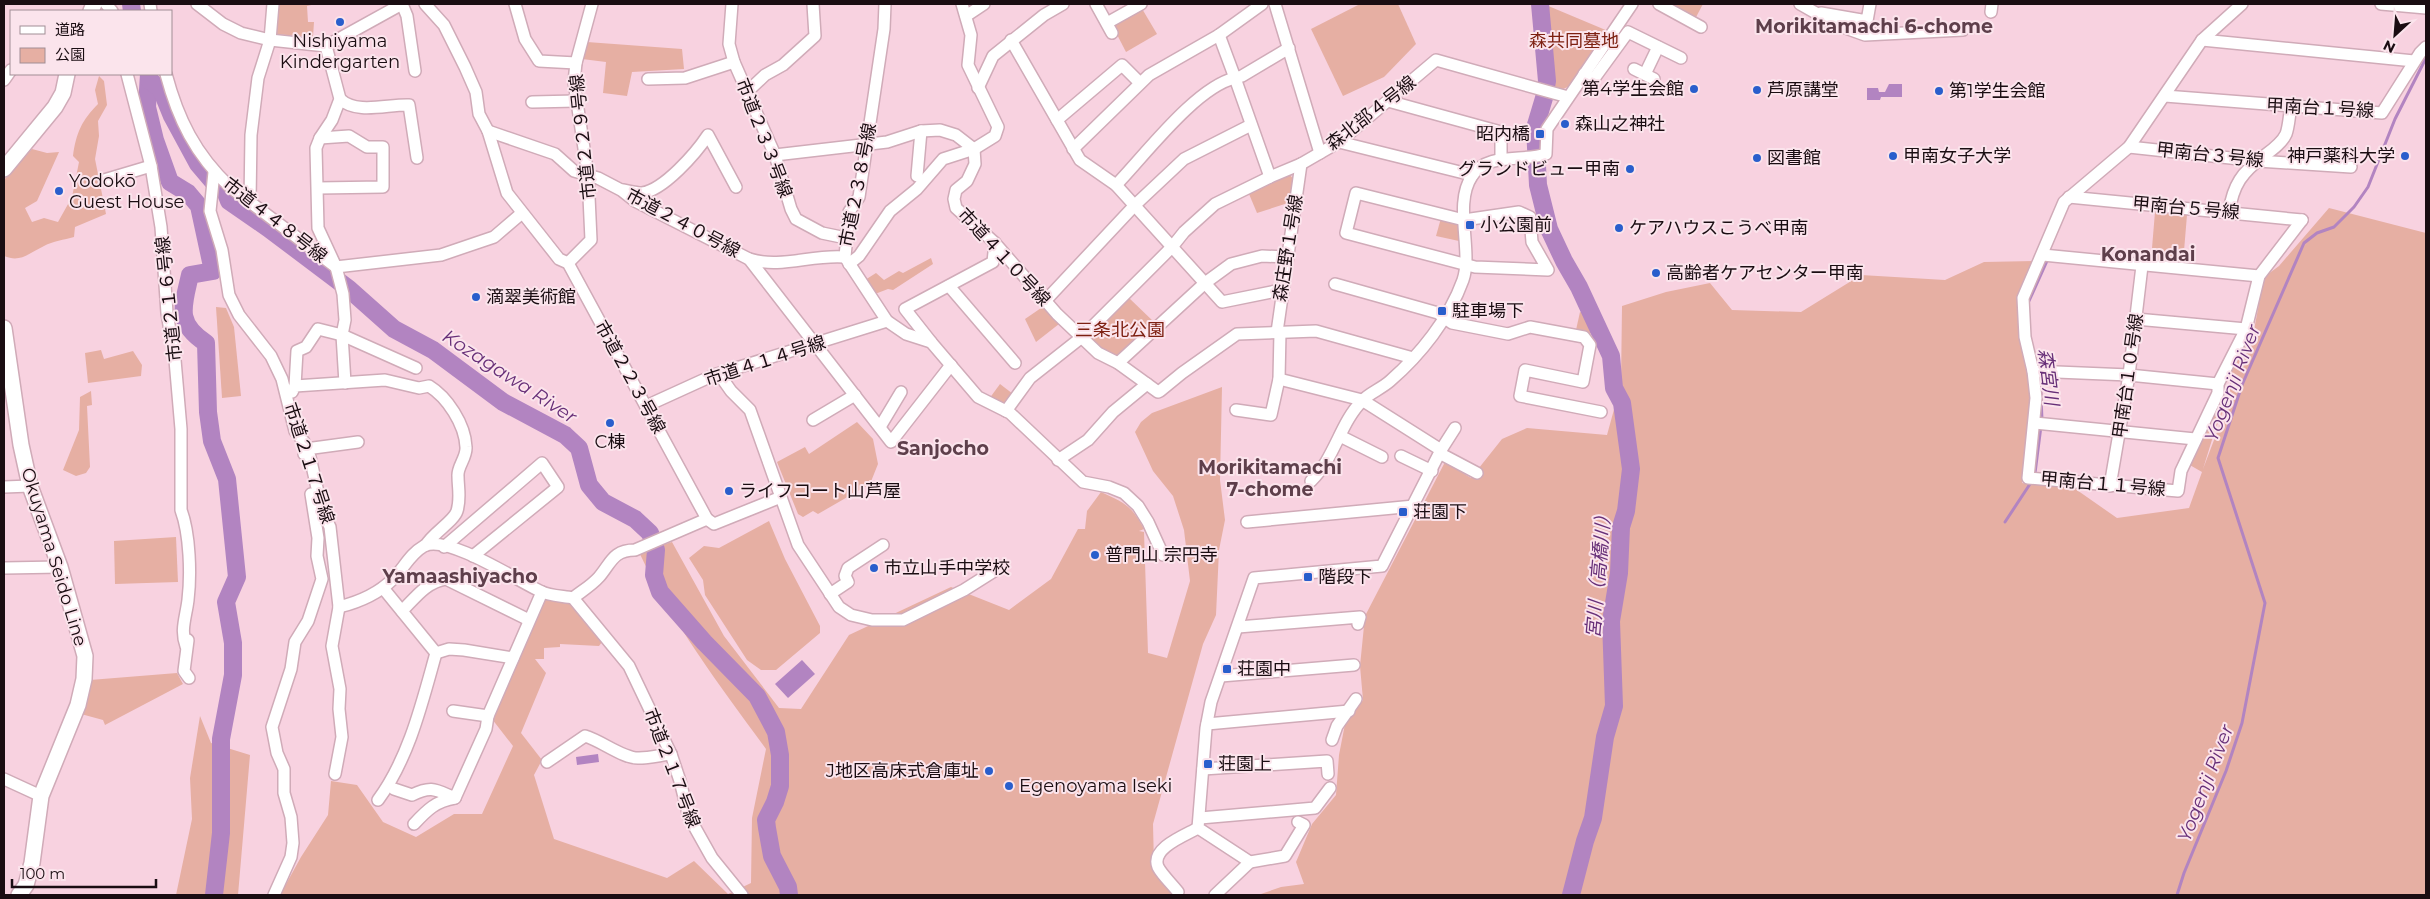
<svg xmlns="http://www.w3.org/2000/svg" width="2430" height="899" viewBox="0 0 2430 899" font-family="Montserrat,'Noto Sans JP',sans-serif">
	<rect width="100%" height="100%" fill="#f8d2e0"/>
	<g fill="#e6afa3">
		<path d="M276,4h40l-9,2 1,16h6l-1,15 -39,-3z"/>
		<path d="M1360,4h38l18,40 -32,33 -41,19 -32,-67z"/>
		<path d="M1666,4h37l-8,15z"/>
		<path d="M1546,5l62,26 -38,55 -7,3 -11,-3v-28z"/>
		<path d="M1141,7l16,27 -31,18 -15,-29z"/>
		<path d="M587,42l95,7 2,20 -52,3 -5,24 -24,-3 3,-31 -24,-3z"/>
		<path d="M99,76l5,5 3,24 -9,16 1,15 -4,23 11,55 -31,13 -1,10c-10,3 -21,4 -30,9 -15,7 -23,17 -40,10v-76l28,-31 15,4 12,-1 -22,49 -12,7 7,14 12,-4 14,4 14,-25 7,-35 -6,-6c3,-23 9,-36 25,-52l-3,-14z"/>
		<path d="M1290,175l4,5 -3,22 -34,11 -8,-19z"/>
		<path d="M2329,208l97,25v662h-1168l23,-8 23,-3 -8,-22 16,-38 24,-29 3,-40 6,-31 18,-24 -3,-34 5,-50 80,-154 26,16 31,-39 25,-11 80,7 14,-51 1,-78 44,-14 44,-9 22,27 69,2 60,-37 84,5 39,-18 51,-1 -15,79 11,55 -9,88 52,5 43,30 72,-10 13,-36 -14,-8 34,-69 7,3 -14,32 -12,39 27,-71v-29l24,-39 10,-53 15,-11z"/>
		<path d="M2155,212l32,3 -4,48 -32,-3z"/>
		<path d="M1441,218l10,2 9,7 -1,14 -23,-5z"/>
		<path d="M931,258l2,6 -40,26 -5,-1 -13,5 -10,-14 11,-7 8,7 15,-9 4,2z"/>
		<path d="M1128,297l27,26 -38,35 -18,-8 -13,-14z"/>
		<path d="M1044,306l15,18 -23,18 -11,-23z"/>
		<path d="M216,307l10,1 8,19 7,69 -19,2z"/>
		<path d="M1580,312l6,2 8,16 -1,4 -17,-4z"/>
		<path d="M101,350l3,9 29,-8 9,14 -1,11 -53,7 -3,-30z"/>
		<path d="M1000,384l13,10 -7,10 -17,-5z"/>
		<path d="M1222,387l-2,93 5,40 -6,30 -3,65 -13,29 -50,180 1,41 22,30h-896l21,-38 27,-42 3,-34 26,4 26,37 33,15 38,-23h28l31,-68 -21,-27 30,-73 24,-47 22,1 34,42 -3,4 -39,-2v3l-16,1v11h-9l11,14 -25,60 21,27 -8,15 20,64 113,39 27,-17 34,33 23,-11 1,-65 14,-69c-46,-63 -94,-126 -127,-197l33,-10 52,94 55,72 22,1 48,-74 102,-48 58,23 42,-31 27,-50h7l2,-18 14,-19c24,11 30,13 43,37l-5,2 5,1 4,121 19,5 23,-77 -6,-51 -11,-34 -20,-25 -18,-39 6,-10 11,-9z"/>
		<path d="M91,391l1,14 -5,1 3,61 -4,6 -10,3 -13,-6 16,-40 1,-33z"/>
		<path d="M857,422l16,17 5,25 -8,20 -52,30 -5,-3 -10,6 -5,-3 -21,-52 28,-15 4,7z"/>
		<path d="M769,521l16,38 35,67v7l-44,37h-15l-14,-10 -42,-65 -2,-15 -14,-22 15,-12 15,2z"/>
		<path d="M176,537l2,45 -63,2 -1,-43z"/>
		<path d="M177,673l6,11 -78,41 -2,-5 -22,-6 9,-34z"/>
		<path d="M200,716l11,27 39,12 -12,140h-62l16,-76 -2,-41z"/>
	</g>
	<g fill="#b284c1">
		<path d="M1889,84h13v13h-21l-1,3h-13v-12h11l1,4h6z"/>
		<path d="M802,660l13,14 -27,24 -13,-14z"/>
		<path d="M598,754l1,8 -22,3 -1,-8z"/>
	</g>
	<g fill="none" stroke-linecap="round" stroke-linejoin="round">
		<g stroke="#b284c1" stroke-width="3">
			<path d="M2029,301l18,-40"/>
			<path d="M2040,374l2,46"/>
			<path d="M2005,522l25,-38 5,-11 6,-47"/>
			<path d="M2177,895l7,-22 42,-102 16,-48 23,-120 -47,-145 24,-73 62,-142 13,-10 17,-6 20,-20 14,-20 27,-68 31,-61"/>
		</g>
		<g stroke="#b284c1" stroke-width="18">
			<path d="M131,4l1,7"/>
			<path d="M1540,4l7,77 -3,17 -9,30 3,57 11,44 15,32 15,26 32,69 3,32 8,15 9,66 -5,42 -5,16 -2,46 -8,48 3,85 -9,31 -12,81 -8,23 -14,54"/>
			<path d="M149,74l-2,33 8,33 15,42 18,11 11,13 14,65 -23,4c-7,31 -15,48 16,68l2,69 4,29 15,38 10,98 -11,25 7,41v32l-12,64v94l-7,62"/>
			<path d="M149,80l12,9 11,27 26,48 17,20 11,9 3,8 39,27 81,61 45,40 39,21 70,52 62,33 14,13 10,37 14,17 32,17 15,14 6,17 -2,25 6,17 44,50 53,54 19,36 4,23v31l-5,16 -9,18 1,8 5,28 16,31 1,8"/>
		</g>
		<g stroke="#d0abb8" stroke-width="14">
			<g id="minor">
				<path d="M106,4l6,7"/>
				<path d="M150,4l1,7"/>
				<path d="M197,4l26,20 18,9 29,7 56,6 76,-42"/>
				<path d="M402,4l5,12 8,55"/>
				<path d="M425,4l19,21 21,42 11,25 3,22 9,17 19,62 52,66 9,4 139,256"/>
				<path d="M515,4l10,35 14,22 37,2"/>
				<path d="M732,4l-3,40 5,18 41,93 16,54 5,10 26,14 24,5"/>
				<path d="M885,4l-1,25 -25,168 -10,15 -4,45 42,64 19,13 25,8 47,55 32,16 73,69 26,5 15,6 14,13 10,16 15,33"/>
				<path d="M1096,4l16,29"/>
				<path d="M1275,4l45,149"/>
				<path d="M1659,4l42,23"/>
				<path d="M1800,4l37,21 28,10 98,-5"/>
				<path d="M2242,4l-40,36 -73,107 -65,55 -41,96 2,39 8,34 3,27 -8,80 150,13 3,-20 37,-78v-9l28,-55 13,-53 43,-56"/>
				<path d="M2381,4l45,4"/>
				<path d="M1991,12l1,-8"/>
				<path d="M1821,13l46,8 3,-17"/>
				<path d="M966,16l18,-12"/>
				<path d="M1107,23l34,-19"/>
				<path d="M1011,40l69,120 36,25 106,117 59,-12"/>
				<path d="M2202,40l212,21"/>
				<path d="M1634,69l20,10"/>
				<path d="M127,74l24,92 10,61 6,86 8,47 6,69v81c9,24 10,65 7,90 -2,17 -8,30 -2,46"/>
				<path d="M166,74c12,45 29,80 64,113l106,80 105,-12 53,-18 28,-24"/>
				<path d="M1584,74l9,6 35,-48 53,26"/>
				<path d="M1645,74l13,-27"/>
				<path d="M648,79l37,-1 49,-16"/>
				<path d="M4,80l7,-10"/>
				<path d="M978,88l15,-32 51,-41 19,-11"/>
				<path d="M748,91l17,-16 18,-10 32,-29 -2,-32"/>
				<path d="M2165,96l217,17 38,-60 6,-6"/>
				<path d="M340,99c17,16 48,5 69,6l8,53"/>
				<path d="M1388,101l113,31v27"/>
				<path d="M532,102l44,-1"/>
				<path d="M1057,120l65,-55 18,18"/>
				<path d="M488,131l67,23 19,17 24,7 23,12 14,11 114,58 142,183 60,-77"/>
				<path d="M1339,142l133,33"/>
				<path d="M2129,147l129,14 93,6"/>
				<path d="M1073,149l76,-74 70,-40 43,-31"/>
				<path d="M775,155l112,-13 34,-11 19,-1 16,5 18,14 1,15 -8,17 -11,9 -2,9 2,9 39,35 62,71 41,39 20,10 29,21"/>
				<path d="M214,172l-4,39 12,39 7,45 10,20 32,41 11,23 13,52 9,11 6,15 12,53 8,17 9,80c20,-5 39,-13 54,-28 11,-11 17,-25 31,-33 23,-12 94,35 116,45 9,5 23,5 33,7l56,68 42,88 9,27 9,36 23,41 30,37"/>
				<path d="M917,176l4,-45"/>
				<path d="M1270,177l-35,-99 7,-2 47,-28"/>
				<path d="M104,180l47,-14"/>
				<path d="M1116,185c29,-30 80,-98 119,-107l-16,-43"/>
				<path d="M318,188l65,-1v-40h-16l-18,-11 -29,2"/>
				<path d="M623,190c6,1 13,3 19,3 22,-3 54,-40 66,-58l28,52"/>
				<path d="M1356,193l108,27 55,-8 11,5 2,25 16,28 -73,-3 -129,-34z"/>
				<path d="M2069,197l233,23"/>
				<path d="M250,201l1,-66 7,-57 12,-38 3,-36"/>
				<path d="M2229,212c4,-27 13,-40 35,-56 8,-6 18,-13 22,-22 3,-8 3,-18 5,-27"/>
				<path d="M2043,255l216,21"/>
				<path d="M749,259c32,10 63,-5 96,-2"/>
				<path d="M568,263l23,-23 -3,-65 -14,-93 2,-19 16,-59"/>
				<path d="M849,264l10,-8 31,-45 27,-22 26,-30 31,-10 21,-13 3,-9 -30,-62 3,-30 -9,-31"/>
				<path d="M1335,284l103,29 14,10 56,11 22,-7 54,10 6,8 -7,37 -58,-12 -5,26 81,16"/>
				<path d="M949,286l66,77"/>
				<path d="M1046,300l89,-95 49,-46 67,-34"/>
				<path d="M2136,319l110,10"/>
				<path d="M1277,332l24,-168"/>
				<path d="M342,335l74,33"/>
				<path d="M342,335l3,48"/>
				<path d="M931,342l-26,-33 88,-47 2,-19"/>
				<path d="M1118,363l87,-80 26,-19 31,-8 25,1"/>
				<path d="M2033,371l96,4 89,9"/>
				<path d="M719,374l12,17 19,19 48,135 41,62 12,8 21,5h31l61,-30 38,-24"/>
				<path d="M1279,379l83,21 79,50 -59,116 -128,12 -43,124 -5,26 -8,100 52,34 35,-6 19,-31 -6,-3"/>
				<path d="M295,386l2,-35 9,-4 12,-18 24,6 3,-15 -2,-26 -7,-27 -18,-39 -2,-80 4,-10 12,-18 8,-21 -14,-53"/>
				<path d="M292,392l3,-6 90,-6 34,8 10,-2c18,11 36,38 37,61 1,10 -9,20 -8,29 0,12 3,22 -1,35 -3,10 -24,22 -31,34"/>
				<path d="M646,406l68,-31 173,-54"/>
				<path d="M1236,410l35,5 8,-36 1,-47"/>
				<path d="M1006,411l24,-33 52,-41 90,-90 12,-15 31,-28 55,-27 31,-13 38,-22 97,-82 132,37"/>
				<path d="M813,420l42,-25"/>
				<path d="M2035,423l160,16"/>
				<path d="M880,427l21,-35"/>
				<path d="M1340,436l42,21"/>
				<path d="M1441,450l14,-22"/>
				<path d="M304,454l2,-5 52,-7"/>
				<path d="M1441,454l36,19"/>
				<path d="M1401,456l31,15"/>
				<path d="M1058,460l30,-20 25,-28 34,-28 11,8 2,-1 22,-18 55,-39 79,-3 97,27"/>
				<path d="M1311,481c24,-23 29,-58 51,-80 7,-8 19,-12 28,-20 30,-26 59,-62 73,-101 10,-29 -10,-76 9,-104 15,-24 51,-14 74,-22l1,-25 85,-125"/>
				<path d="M2110,486l19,-111 13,-109"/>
				<path d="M4,487l26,-1"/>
				<path d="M1247,522l167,-16"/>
				<path d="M444,547l98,-84 16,24 -85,69"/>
				<path d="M4,568l56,-1"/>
				<path d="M830,594l18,-12 -3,-6 3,-8 35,-23"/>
				<path d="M573,598c9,-7 19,-13 26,-21 12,-14 14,-27 36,-27l72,-31 7,5 67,-27"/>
				<path d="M402,611c13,-13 24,-29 44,-32l83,41"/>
				<path d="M1238,627l122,-10 -2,7"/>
				<path d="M188,640l-4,31 5,7"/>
				<path d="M436,653l13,-4 15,1 49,8"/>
				<path d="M1221,676l133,-11"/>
				<path d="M453,711l35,5 54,-124"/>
				<path d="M1207,724l142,-13"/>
				<path d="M1332,740l5,-14 19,-27"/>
				<path d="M547,762l38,-26c17,5 39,23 54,22 11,0 22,-3 32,-4"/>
				<path d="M1203,769l124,-8 1,13"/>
				<path d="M335,774l7,-37 -3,-28 1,-20 -8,-43 7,-39"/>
				<path d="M4,779l37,17"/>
				<path d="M394,789l18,6c20,-10 24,-5 43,3l31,-69 2,-13"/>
				<path d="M378,800c31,-42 44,-97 58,-147l-53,-65"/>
				<path d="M1200,818l115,-10 15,-20"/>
				<path d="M414,824c13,-14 22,-23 41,-26"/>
				<path d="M1178,892c-6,-8 -16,-17 -20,-25 -8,-19 28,-32 40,-39"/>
				<path d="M274,895l17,-38 2,-14 -2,-26 -7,-24v-24l-7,-16 -5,-26 19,-58 4,-27 13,-21 14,-42 -5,-23 1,-18 -7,-44"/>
				<path d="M1215,895l35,-33"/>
			</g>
		</g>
		<g stroke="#d0abb8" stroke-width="18">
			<g id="major">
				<path d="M91,11l3,-7"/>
				<path d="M4,169l51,-62 8,-14 4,-19"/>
				<path d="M4,328l17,117 9,41 30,81 25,89 -1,23 -6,26 -37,91 -9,67 -6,22 -7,10"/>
			</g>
		</g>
		<use href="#minor" stroke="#fff" stroke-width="11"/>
		<use href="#major" stroke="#fff" stroke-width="15"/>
	</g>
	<g fill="#295ecc" stroke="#fbe4ec" stroke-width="2">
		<circle cx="340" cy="22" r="5"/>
		<circle cx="1694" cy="89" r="5"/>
		<circle cx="1757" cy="90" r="5"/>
		<circle cx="1939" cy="91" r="5"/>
		<circle cx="1565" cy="124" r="5"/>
		<rect x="1535" y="129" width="10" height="10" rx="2.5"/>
		<circle cx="1893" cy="156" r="5"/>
		<circle cx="2405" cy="156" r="5"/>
		<circle cx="1757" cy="158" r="5"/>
		<circle cx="1630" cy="169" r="5"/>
		<circle cx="59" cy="191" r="5"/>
		<rect x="1465" y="220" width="10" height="10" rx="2.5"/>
		<circle cx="1619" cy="228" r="5"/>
		<circle cx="1656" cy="273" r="5"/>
		<circle cx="476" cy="297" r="5"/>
		<rect x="1437" y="306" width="10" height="10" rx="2.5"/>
		<circle cx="610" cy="423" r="5"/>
		<circle cx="729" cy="491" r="5"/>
		<rect x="1398" y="507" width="10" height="10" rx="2.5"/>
		<circle cx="1095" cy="555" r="5"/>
		<circle cx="874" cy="568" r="5"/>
		<rect x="1303" y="572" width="10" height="10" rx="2.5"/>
		<rect x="1222" y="664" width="10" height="10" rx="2.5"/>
		<rect x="1203" y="759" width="10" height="10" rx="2.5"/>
		<circle cx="989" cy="771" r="5"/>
		<circle cx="1009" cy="786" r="5"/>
	</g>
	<g text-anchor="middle" stroke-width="4" stroke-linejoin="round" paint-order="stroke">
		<g font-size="18" fill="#1a0d12" stroke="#fbe4ec" text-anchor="start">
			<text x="340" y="47" text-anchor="middle">Nishiyama<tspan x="340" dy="21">Kindergarten</tspan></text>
			<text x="1684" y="95" text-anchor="end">第4学生会館</text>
			<text x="1767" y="96">芦原講堂</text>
			<text x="1949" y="97">第1学生会館</text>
			<text x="1575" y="130">森山之神社</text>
			<text x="1530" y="140" text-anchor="end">昭内橋</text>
			<text x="1903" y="162">甲南女子大学</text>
			<text x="2395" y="162" text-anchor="end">神戸薬科大学</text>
			<text x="1767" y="164">図書館</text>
			<text x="1620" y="175" text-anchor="end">グランドビュー甲南</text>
			<text x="69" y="187">Yodokō<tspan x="69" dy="21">Guest House</tspan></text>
			<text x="1480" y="231">小公園前</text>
			<text x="1629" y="234">ケアハウスこうべ甲南</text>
			<text x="1666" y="279">高齢者ケアセンター甲南</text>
			<text x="486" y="303">滴翠美術館</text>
			<text x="1452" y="317">駐車場下</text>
			<text x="610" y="448" text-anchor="middle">C棟</text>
			<text x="739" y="497">ライフコート山芦屋</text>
			<text x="1413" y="518">荘園下</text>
			<text x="1105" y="561">普門山 宗円寺</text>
			<text x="884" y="574">市立山手中学校</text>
			<text x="1318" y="583">階段下</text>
			<text x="1237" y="675">荘園中</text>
			<text x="1218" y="770">荘園上</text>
			<text x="979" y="777" text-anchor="end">J地区高床式倉庫址</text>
			<text x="1019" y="792">Egenoyama Iseki</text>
		</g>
		<g font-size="18" fill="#7d2011" stroke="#fbe4ec">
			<text x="1574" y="47">森共同墓地</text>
			<text x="1120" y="336">三条北公園</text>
		</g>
		<g font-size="18" fill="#1a0d12" stroke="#fbe4ec">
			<text transform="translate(2320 108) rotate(3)" y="6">甲南台１号線</text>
			<text transform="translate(1371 113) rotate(-38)" y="6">森北部４号線</text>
			<text transform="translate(583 137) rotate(-96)" y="6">市道２２９号線</text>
			<text transform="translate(764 138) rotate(69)" y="6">市道２３３号線</text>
			<text transform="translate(2210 155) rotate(6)" y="6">甲南台３号線</text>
			<text transform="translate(858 185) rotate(-79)" y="6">市道２３８号線</text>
			<text transform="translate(2186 208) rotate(5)" y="6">甲南台５号線</text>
			<text transform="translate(275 220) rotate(38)" y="6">市道４４８号線</text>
			<text transform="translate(683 223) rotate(28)" y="6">市道２４０号線</text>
			<text transform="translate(1288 248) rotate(-81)" y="6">森庄野１号線</text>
			<text transform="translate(1004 257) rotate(47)" y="6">市道４１０号線</text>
			<text transform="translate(169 299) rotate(-96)" y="6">市道２１６号線</text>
			<text transform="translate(765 361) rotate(-18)" y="6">市道４１４号線</text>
			<text transform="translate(2128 376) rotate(-82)" y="6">甲南台１０号線</text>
			<text transform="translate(630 377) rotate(61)" y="6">市道２２３号線</text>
			<text transform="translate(309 463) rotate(72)" y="6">市道２１７号線</text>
			<text transform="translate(2103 484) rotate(5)" y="6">甲南台１１号線</text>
			<text transform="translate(54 557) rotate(73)" y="6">Okuyama Seido Line</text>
			<text transform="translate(672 768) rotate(69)" y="6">市道２１７号線</text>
		</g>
		<g font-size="19" font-weight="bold" fill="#5e3f4b" stroke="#fbe4ec">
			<text x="1874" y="33">Morikitamachi 6-chome</text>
			<text x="2148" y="261">Konandai</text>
			<text x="943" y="455">Sanjocho</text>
			<text x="1270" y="474">Morikitamachi<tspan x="1270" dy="22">7-chome</tspan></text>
			<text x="460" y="583">Yamaashiyacho</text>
		</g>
		<g font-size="19" font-style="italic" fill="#672f78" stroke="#fbe4ec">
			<text transform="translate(510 376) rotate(33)" y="7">Kozagawa River</text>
			<text transform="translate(2049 377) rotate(83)" y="7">森宮川</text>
			<text transform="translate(2232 383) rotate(-69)" y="7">Yogenji River</text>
			<text transform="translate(1598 572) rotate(-85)" y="7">宮川（高橋川）</text>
			<text transform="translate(2205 783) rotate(-69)" y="7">Yogenji River</text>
		</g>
	</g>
	<rect width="2430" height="899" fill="none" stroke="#1a0d12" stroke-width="10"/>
	<rect x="10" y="10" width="162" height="65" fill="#fbe4ec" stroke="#a18e95"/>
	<rect x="20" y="26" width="25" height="8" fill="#ffffff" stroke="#a18e95"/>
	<text x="55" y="35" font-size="15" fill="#1a0d12">道路</text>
	<rect x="20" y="48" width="25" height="15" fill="#e6afa3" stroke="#a18e95"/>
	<text x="55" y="60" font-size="15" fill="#1a0d12">公園</text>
	<g transform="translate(2395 35) rotate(206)" stroke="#fbe4ec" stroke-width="4" paint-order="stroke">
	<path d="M0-4L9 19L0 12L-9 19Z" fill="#1a0d12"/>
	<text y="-8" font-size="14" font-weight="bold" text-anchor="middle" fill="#1a0d12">N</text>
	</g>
	<path d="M12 879v8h144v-8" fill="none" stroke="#1a0d12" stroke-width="2.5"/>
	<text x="20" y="879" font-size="15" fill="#1a0d12" stroke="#fbe4ec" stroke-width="4" paint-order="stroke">100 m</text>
</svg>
